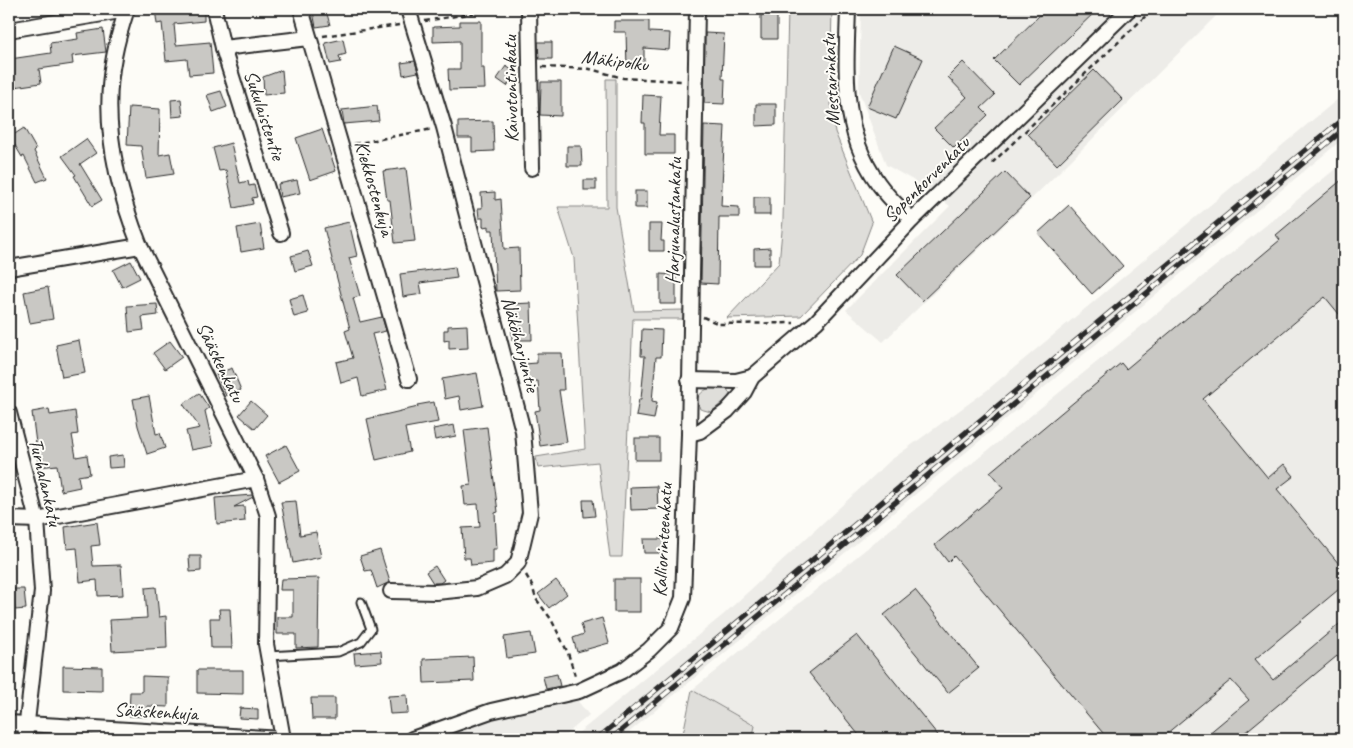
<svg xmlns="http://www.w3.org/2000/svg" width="1353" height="748" viewBox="0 0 1353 748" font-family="Caveat,sans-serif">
	<rect width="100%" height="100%" fill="#fdfcf7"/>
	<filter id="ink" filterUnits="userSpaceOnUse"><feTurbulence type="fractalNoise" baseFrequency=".02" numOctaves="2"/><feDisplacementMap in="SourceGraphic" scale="10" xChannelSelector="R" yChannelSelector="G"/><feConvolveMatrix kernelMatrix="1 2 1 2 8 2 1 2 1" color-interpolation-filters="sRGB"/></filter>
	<g filter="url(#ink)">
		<g fill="#edece8">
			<path d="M861,9h362l-166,165 -174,168 -37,-32 104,-104 -32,-23 -32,-18 -27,-73z"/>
			<path d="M1344,94v44l-723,601h-50l152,-124 168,-155 95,-69z"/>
			<path d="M1344,162v577h-592l3,-13 -63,-36z"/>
			<path d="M576,699l13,16 -28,24h-125l57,-20z"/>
		</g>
		<g fill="#dfdeda" stroke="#858482">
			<path d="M788,9h44l-2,87 5,36 37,91 -12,32 -59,61 -74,2 52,-55 4,-43z"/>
			<path d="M606,79h10v128l18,104 51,-1 -1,9h-51l-11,238h-12l-12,-95 -60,6 -2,-11 49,-8 -11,-191 -16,-51h49z"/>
			<path d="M721,387l6,2 3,5 -2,4 -17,14 -11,-3 -3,-10c6,-11 13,-11 24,-12z"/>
			<path d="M692,690l63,36 -3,13h-70z"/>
		</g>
		<g fill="#c9c8c4" stroke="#2b2b2b">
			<path d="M155,9h49v12l-30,3 2,21 34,-3 3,31 -24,2 -2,-16 -21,2 -4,-38 -5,1z"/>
			<path d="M1046,9h52l-79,76 -25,-25z"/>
			<path d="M326,10l4,15 -14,2 -3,-15z"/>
			<path d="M777,13v26h-16v-25z"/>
			<path d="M460,21h21v47h3l1,21 -36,1 -1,-21h12v-28l-27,1v-15l27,-1z"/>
			<path d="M614,21h35v11l21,1 -1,17 -25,-2v19l-17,1 -1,-36h-12z"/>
			<path d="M103,29l3,23 -34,4 1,8 -34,5 2,14 -27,4 -4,-28 41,-6 -1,-10 28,-4 -1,-6z"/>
			<path d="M705,33l19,1 -2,45h3l-1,25 -20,-1z"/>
			<path d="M343,39l3,15 -7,2 2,6 -11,2 -5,-21z"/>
			<path d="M538,42h14v17h-13z"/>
			<path d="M894,46l29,13 -27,60 -29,-12z"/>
			<path d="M415,61l3,11 -15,3 -2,-12z"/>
			<path d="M963,62l32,33 -14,13 7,7 -34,33 -20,-20 33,-31 -19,-20z"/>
			<path d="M506,66l10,7 -9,13 -10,-7z"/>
			<path d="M282,70l2,23 -20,2 -1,-18z"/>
			<path d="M1094,70l29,30 -66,65 -29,-31z"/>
			<path d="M541,82h20v34l-21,-1z"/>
			<path d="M221,91l6,16 -14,5 -6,-17z"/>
			<path d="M643,95l18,1 -2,39h15v19h-29v-31h-3z"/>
			<path d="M181,99l2,17 -11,1 -1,-17z"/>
			<path d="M756,104h20v21l-20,1z"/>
			<path d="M377,106l2,15 -35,3 -2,-14z"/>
			<path d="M129,107l31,2 -1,46 11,-2 4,21 -28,4 -5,-32 -14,-1z"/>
			<path d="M493,121l1,30 -22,1v-14h-14v-16z"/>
			<path d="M704,125l21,1 -4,80 18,1v10h-20l-1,67 -17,-1z"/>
			<path d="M24,128l12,21 -2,2 13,27 -10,4 -13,-26 -2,1 -12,-20z"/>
			<path d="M322,129l14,42 -26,9 -14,-42z"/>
			<path d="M86,139l10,14 -16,11 22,36 -10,6 -18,-30 2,-1 -14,-19z"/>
			<path d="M231,143l9,40 8,-2 1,5 5,-1 3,12 -5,1 1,6 -19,4 -8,-38 -7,1 -6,-23z"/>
			<path d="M567,146h14l1,20h-15z"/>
			<path d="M406,168l9,73 -20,2 -5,-43h-3l-4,-29z"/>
			<path d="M1005,172l25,26 -108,103 -25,-26z"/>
			<path d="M1344,178v142l-19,-23 -122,102 65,79 16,-14 10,12 -17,13 67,81v15l-89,74 18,21 71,-60v45l-7,-9 -100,83h-35l47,-39 -18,-20 -71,59h-52l-154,-183 -6,6 -13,-17 68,-57 -13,-16 131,-109 5,6 154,-129 -4,-5z"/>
			<path d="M297,180l3,13 -20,4 -2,-13z"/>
			<rect x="584" y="180" width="12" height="10"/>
			<rect x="635" y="191" width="12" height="17"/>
			<path d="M495,192v8l6,-1 3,50 15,-1 1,42 -24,1 -3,-61h-4v-4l-6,1v-9h-4l-1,-10h4l-1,-15z"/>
			<rect x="754" y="197" width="16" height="18"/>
			<path d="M1069,205l54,61 -31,28 -54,-61z"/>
			<path d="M349,222l8,34 -8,2 11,38 -7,2 7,24 22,-5 4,14 -14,3 15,56 -25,6 -4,-18 -17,5 -5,-21 17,-4 -8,-27 5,-2 -26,-101z"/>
			<path d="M260,224l4,24 -23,4 -4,-24z"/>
			<path d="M649,224h13l-1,17h3v10h-15z"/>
			<path d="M770,248v17h-16v-16z"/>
			<path d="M308,251l5,15 -18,5 -4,-15z"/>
			<path d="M131,261l9,17 -18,9 -9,-17z"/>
			<path d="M455,267l2,11 -37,5 2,11 -19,3 -3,-23z"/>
			<path d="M660,274l16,1v29h-16z"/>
			<path d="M48,287l5,32 -23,4 -6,-31z"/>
			<path d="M303,295l5,18 -14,4 -5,-18z"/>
			<path d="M531,303l1,37h-20l-1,-36z"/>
			<path d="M157,304l1,11 -16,2 2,13 -15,2 -2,-26z"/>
			<path d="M467,325l1,23 -19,1v-9l-5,1v-11h4v-4z"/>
			<path d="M642,329l20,1 -1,27h-5l-4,44 5,1 -3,17 -18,-3 3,-17h2l4,-43h-4z"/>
			<path d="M79,340l6,33 -23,4 -6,-32z"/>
			<path d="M170,341l12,16 -17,12 -12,-16z"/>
			<path d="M537,353h25l2,37h-5l8,52 -27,4 -5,-35 5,-1 -2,-29 -13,1 -1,-18 13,-1z"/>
			<path d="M232,368l9,22 -15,6 -10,-22z"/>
			<path d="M477,373l6,33 -22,4 -2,-14 -14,3 -3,-20z"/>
			<path d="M199,393l10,15 -4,3 8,35 -22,4 -5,-19 14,-3 -17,-24z"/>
			<path d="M149,396l7,38 4,-1 5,15 -18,6 -9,-28 -5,-27z"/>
			<path d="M251,401l16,14 -12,14 -16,-14z"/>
			<path d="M434,402l4,20 -33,6 5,24 -34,8 -9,-41 51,-12 -1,-2z"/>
			<path d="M49,409l1,6 25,-4 3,23 -6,1 4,22 11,-2 3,19 -12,2 2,11 -19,4 -4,-26 -18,2 -7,-55z"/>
			<path d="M454,425l2,11 -21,4 -2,-11z"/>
			<path d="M487,427l11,85 -3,1 2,36h-4v14l-22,2 -1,-7h-6l-2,-30 18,-1 -2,-23 -13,1 -2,-19 8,-1 -7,-55z"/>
			<rect x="635" y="438" width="24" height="22"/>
			<path d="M286,445l14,26 -21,11 -14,-26z"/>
			<path d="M123,455l1,12 -15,1 -1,-11z"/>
			<path d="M657,486l1,23 -27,1 -1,-23z"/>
			<path d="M252,495l1,2 -19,10 10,-1 1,15 -28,3 -2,-26z"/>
			<path d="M583,500h10l2,16 -11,1z"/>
			<path d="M296,501l4,34 16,-3 5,25 -28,6 -12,-61z"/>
			<path d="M97,522l3,23 -9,1 2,20 28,-1 2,30 -25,1 -1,-16 -17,2 -3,-34 -10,1 -2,-22z"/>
			<path d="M643,539h21v14h-20z"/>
			<path d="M380,550l10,32 -13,6 -6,-18 -6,1 -5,-15z"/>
			<path d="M189,556h12v15l-11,1z"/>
			<path d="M435,566l9,14 -4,3h-7l-7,-11z"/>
			<path d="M319,578l-1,69 -22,1v-14h-19v-17h16v-27h-13l1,-11z"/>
			<rect x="614" y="579" width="26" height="33"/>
			<path d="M556,580l11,14 -18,14 -11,-14z"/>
			<path d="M156,587l3,30 7,-1 1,32 -55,3 -2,-31 37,-2 -2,-30z"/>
			<path d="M13,589h11l2,20 -11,1z"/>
			<path d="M915,590l64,78 -31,25 -64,-78z"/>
			<path d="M219,609h11l2,39h-21l-1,-30h10z"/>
			<path d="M602,618l7,25 -32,9 -4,-14 11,-4 -3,-10z"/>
			<path d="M531,633l4,21 -28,4 -3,-21z"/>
			<path d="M857,635l84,104h-79l-53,-66z"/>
			<path d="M381,651l1,11 -27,2 -1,-11z"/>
			<path d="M473,657l1,24 -50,2 -1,-24z"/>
			<path d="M63,666l39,1v24l-39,-1z"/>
			<path d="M197,670h46v24l-46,-1z"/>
			<path d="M557,674l3,12 -14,3 -3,-12z"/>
			<path d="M142,676l26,1v30l-21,-1v11l-18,-1 1,-24h12z"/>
			<path d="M407,695l1,18 -18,1 -2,-18z"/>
			<path d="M311,698h24v21h-23z"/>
			<path d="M240,708l18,1v10l-19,-1z"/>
		</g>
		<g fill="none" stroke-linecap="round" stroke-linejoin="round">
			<g stroke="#2b2b2b" stroke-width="11">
				<path id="service" d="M268,656l70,-4 23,-10 10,-13 -10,-27"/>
			</g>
			<g stroke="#2b2b2b" stroke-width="18">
				<g id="minor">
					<path d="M127,9c-5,15 -10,32 -13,48 -13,64 2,129 26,189l116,233 12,37 -2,128 17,95"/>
					<path d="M214,9l9,39 58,185"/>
					<path d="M301,9l108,370"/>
					<path d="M529,9l3,159"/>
					<path d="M848,9c-2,66 -8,129 37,183 8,10 18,19 27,28"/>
					<path d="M9,30l117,-20"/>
					<path d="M223,48l86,-10"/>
					<path d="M9,268l131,-22"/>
					<path d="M689,380l47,1 16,-4"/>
					<path d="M9,413l28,107 5,71 -17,148"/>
					<path d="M689,434l11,-3 27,-20 17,-19 8,-15 64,-55 96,-102 217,-211"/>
					<path d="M9,519l28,1 219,-41"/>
					<path d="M391,591l45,1 41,-4 28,-12 13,-13 12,-50 -7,-82 -79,-304 -36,-118"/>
					<path d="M9,723l274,16"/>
					<path d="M412,739l79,-28 88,-20 43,-20 27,-21 22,-22 12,-30 6,-164 8,-425"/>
				</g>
			</g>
			<g stroke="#2b2b2b" stroke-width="2.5" stroke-dasharray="5 4" stroke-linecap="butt">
				<path d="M425,21l74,-12"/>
				<path d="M323,36l76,-11"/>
				<path d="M542,67l48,2 33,9 60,3"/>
				<path d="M354,144l78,-15"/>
				<path d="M992,163l161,-154"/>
				<path d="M703,317l16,7 75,-1"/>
				<path d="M526,575l6,10 4,14 15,20 17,34 8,26"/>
			</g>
			<use href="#service" stroke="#fdfcf7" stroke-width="7"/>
			<use href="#minor" stroke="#fdfcf7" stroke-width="14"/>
			<g stroke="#2b2b2b" stroke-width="5.5">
				<g id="rail">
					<path d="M597,739l747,-621"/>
					<path d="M611,739l733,-610"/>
				</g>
			</g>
			<use href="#rail" stroke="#fdfcf7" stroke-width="4" stroke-dasharray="11" stroke-linecap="butt"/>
		</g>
	</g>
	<g text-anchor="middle" stroke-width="4" stroke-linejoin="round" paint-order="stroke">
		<g font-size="20" fill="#2b2b2b" stroke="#fdfcf7">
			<text transform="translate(615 60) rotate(7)" y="7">Mäkipolku</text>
			<text transform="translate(830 80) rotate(-93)" y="7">Mestarinkatu</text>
			<text transform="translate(510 89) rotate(-91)" y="7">Kaivotontinkatu</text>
			<text transform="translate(265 115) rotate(72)" y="7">Sukulaistentie</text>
			<text transform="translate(926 179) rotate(-45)" y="7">Sopenkorvenkatu</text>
			<text transform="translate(375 188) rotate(74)" y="7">Kiekkostenkuja</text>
			<text transform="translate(673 221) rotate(-89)" y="7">Harjunalustankatu</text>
			<text transform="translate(521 344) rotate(75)" y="7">Näköharjuntie</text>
			<text transform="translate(221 362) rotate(64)" y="7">Sääskenkatu</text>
			<text transform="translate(46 482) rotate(77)" y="7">Turhalankatu</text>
			<text transform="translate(662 540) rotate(-87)" y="7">Kalliorinteenkatu</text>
			<text transform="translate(156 711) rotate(3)" y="7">Sääskenkuja</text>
		</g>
	</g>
	<rect width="1353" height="748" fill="none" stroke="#fdfcf7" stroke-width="30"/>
	<rect x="15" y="15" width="1323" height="718" fill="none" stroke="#2b2b2b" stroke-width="2" filter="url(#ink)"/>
</svg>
